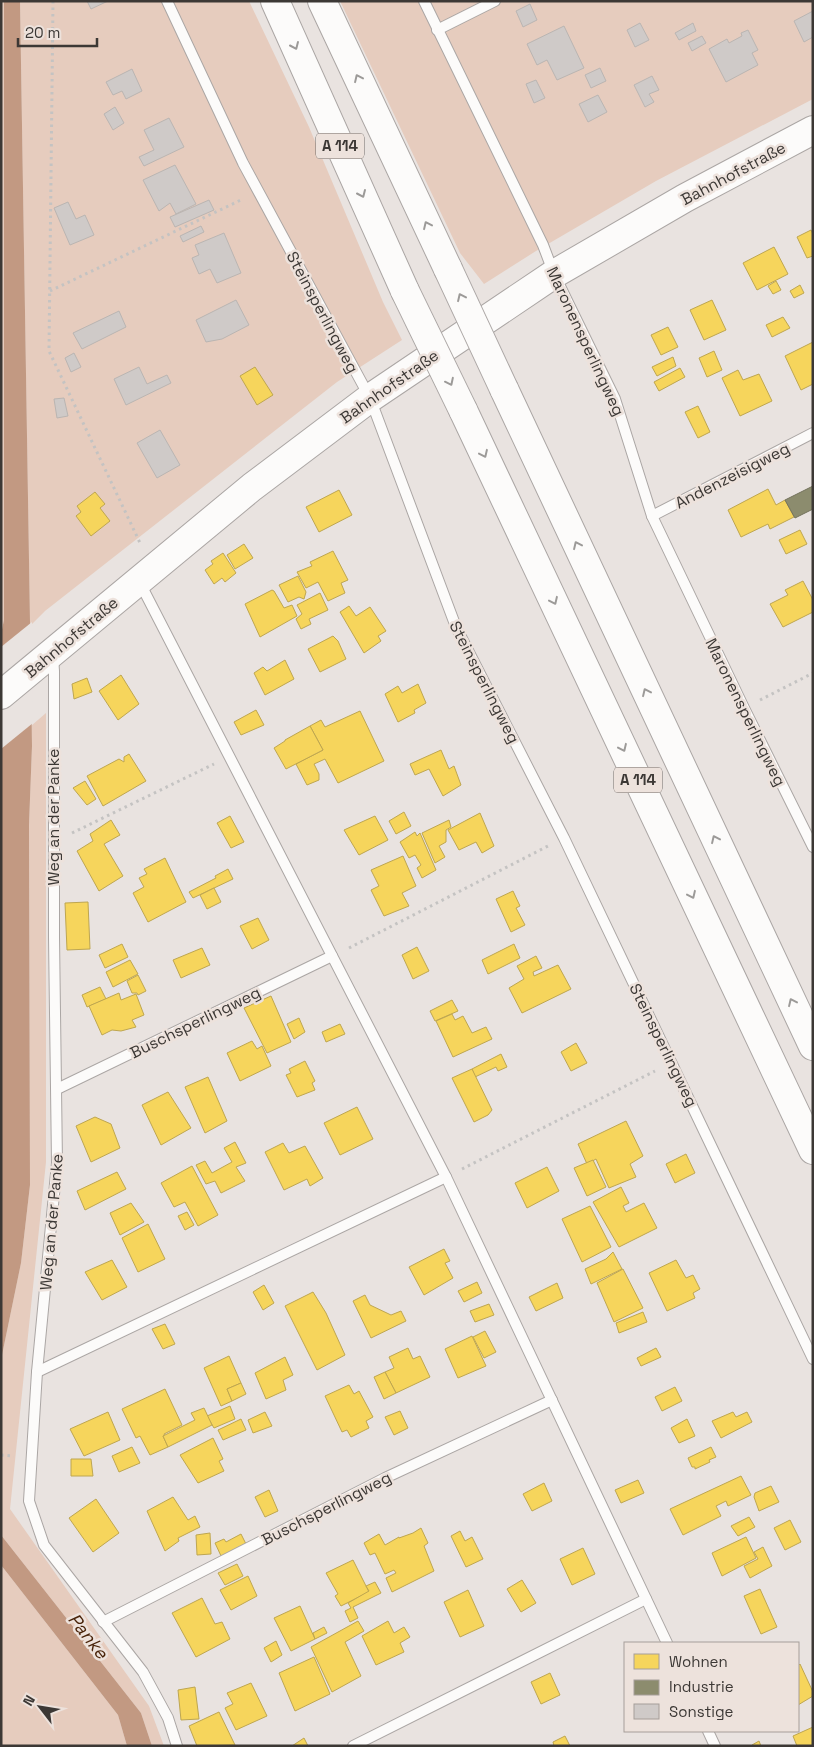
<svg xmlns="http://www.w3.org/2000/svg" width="814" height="1747" viewBox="0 0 814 1747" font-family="'Space Grotesk',sans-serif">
	<rect width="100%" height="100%" fill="#e9e3e0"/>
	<g fill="#e6ccbe">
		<path d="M1,1h3v619l-3,14z"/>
		<path d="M20,1h229l60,126 74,175 19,38 -65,42 -292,229 -15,15z"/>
		<path d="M340,1h473v98l-157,82 -120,70 -52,33 -24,-31z"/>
		<path d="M46,713v449l-36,347 139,197 15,40h-12l-11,-33 -140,-178v-175l20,-97 9,-78 -1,-360 3,-79 -1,-20z"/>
		<path d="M1,1565l117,150 9,31h-126z"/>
	</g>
	<g fill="#c29982">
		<path d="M4,1h16l12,745 -3,79 1,360 -9,78 -20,97v-726l3,-14z"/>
		<path d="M1,1535l140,178 11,33h-25l-9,-31 -117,-150z"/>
	</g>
	<path fill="#e9e3e0" d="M32,622l1,101 -32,26v-102z"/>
	<g fill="#f6d55c" stroke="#bea650">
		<path d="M811,230l2,4v22l-6,2 -10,-21z"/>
		<path d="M774,247l14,27 -31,16 -14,-27z"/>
		<path d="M776,281l5,9 -8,4 -5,-8z"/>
		<path d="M800,285l4,8 -10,5 -4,-7z"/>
		<path d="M712,300l14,30 -22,10 -14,-30z"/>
		<path d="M783,317l7,11 -18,9 -6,-12z"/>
		<path d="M668,327l10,20 -17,8 -10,-20z"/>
		<path d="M813,342v42l-12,6 -16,-34z"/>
		<path d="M714,351l8,19 -15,7 -8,-19z"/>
		<path d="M673,357l3,9 -19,10 -5,-9z"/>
		<path d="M255,367l18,28 -16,10 -17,-29z"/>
		<path d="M680,368l5,9 -26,14 -5,-9z"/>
		<path d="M738,370l5,10 16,-6 13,27 -32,15 -18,-38z"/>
		<path d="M698,406l12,26 -12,6 -13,-26z"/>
		<path d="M768,489l8,16 9,-5 9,17 -24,12 -2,-5 -27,13 -13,-27z"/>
		<path d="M339,490l13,25 -33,17 -13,-25z"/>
		<path d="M95,492l10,12 -5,4 10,13 -19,15 -15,-20 5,-4 -4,-6z"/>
		<path d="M800,530l7,14 -21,10 -7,-14z"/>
		<path d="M244,544l9,14 -18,11 -8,-14z"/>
		<path d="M333,551l15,29 -7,3 4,10 -17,8 -10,-19 -12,6 -9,-16 15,-6 -2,-4z"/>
		<path d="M223,553l13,20 -11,9 -3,-4 -8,6 -9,-14 8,-6 -2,-3z"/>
		<path d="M298,576l8,16 -2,7 -5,-2 -11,5 -9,-17z"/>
		<path d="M803,581l10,19v12l-30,15 -13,-23 18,-9 -3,-5z"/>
		<path d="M272,590l2,1 10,17 8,-3 5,11 -37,21 -15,-33z"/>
		<path d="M320,593l8,17 -19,9 2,5 -10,5 -5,-10 6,-5 -5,-9z"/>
		<path d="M349,606l7,10 14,-9 16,24 -8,5 3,5 -17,12 -24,-41z"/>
		<path d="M333,636l5,5 8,18 -26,13 -12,-23z"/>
		<path d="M285,660l9,19 -29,16 -11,-22 9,-6 4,4z"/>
		<path d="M121,675l18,29 -21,16 -19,-29z"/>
		<path d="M87,678l5,14 -18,7 -2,-15z"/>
		<path d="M418,684l8,19 -12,7 1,3 -17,9 -13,-28 13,-8 4,7z"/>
		<path d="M256,710l8,15 -23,10 -7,-13z"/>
		<path d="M360,711l24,50 -46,22 -13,-24 -11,5 5,10v6l-12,5 -11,-21 27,-14 -13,-24 11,-6 4,7z"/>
		<path d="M310,726l13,24 -37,19 -12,-21 11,-7v-1z"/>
		<path d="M441,750l8,19 5,-3 7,19 -18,11 -14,-27 -14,6 -5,-11z"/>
		<path d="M129,754l17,27 -43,25 -16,-30 32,-17 5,3v-5z"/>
		<path d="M85,781l11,18 -9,6 -14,-17z"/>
		<path d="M404,812l7,14 -15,8 -7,-13z"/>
		<path d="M480,813l14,33 -12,7 -6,-11 -17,8 -11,-20z"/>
		<path d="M230,816l14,26 -13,6 -14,-25z"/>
		<path d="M375,816l13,24 -29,15 -15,-25z"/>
		<path d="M111,820l9,15 -16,9 19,32 -24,15 -22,-40 16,-10 -3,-7z"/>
		<path d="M449,820l2,7 -5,3v12l-7,4 6,11 -10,6 -13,-30z"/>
		<path d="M415,832l2,4 3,-3 16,37 -14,8 -5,-10 4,-3 -6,-10 -6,3 -9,-16z"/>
		<path d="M403,856l13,30 -14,7 7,13 -25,10 -13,-26 8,-4 -8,-16z"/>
		<path d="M165,858l21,44 -38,20 -15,-29 11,-6 -5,-9 8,-4 -3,-5z"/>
		<path d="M228,869l5,10 -40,19 -4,-6 27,-14 -1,-2z"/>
		<path d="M214,888l7,14 -14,7 -7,-14z"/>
		<path d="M513,891l7,15 -4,2 9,17 -14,7 -15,-33z"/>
		<path d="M88,902l2,47 -23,1 -2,-47z"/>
		<path d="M258,918l11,22 -17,9 -12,-23z"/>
		<path d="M122,944l6,13 -23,11 -6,-13z"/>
		<path d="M514,944l6,14 -32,16 -6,-14z"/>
		<path d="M417,947l12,24 -16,8 -11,-24z"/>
		<path d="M202,948l8,17 -29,13 -8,-18z"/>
		<path d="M536,956l6,12 -9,4 1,4 24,-11 13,24 -49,24 -13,-25 15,-9 -7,-13z"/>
		<path d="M130,960l8,14 -25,13 -7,-15z"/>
		<path d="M138,975l8,16 -8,4 -1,-2h-5l-5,-12z"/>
		<path d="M100,987l6,12 -19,8 -5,-12z"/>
		<path d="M119,993l2,7 15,-6 8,21 -12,5 4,7 -15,4 -9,-1 -10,5 -13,-29z"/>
		<path d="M271,996l20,46 -24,11 -23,-45z"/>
		<path d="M452,1000l6,11 -23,10 -5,-10z"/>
		<path d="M452,1014l3,6 8,-4 9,17 14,-6 6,12 -39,18 -17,-36z"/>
		<path d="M299,1018l6,14 -11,7 -7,-15z"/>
		<path d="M340,1024l5,10 -19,8 -4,-10z"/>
		<path d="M252,1041l5,8 5,-3 9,20 -31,15 -13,-28z"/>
		<path d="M576,1043l11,20 -16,8 -10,-19z"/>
		<path d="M501,1054l6,13 -9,4 -2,-4 -21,10 -3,-8z"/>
		<path d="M305,1061l10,20 -3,2 3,7 -18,7 -11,-22 5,-2 -2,-4z"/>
		<path d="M472,1069l20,41 -4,5 -14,7 -22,-44z"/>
		<path d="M208,1077l19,44 -22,12 -20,-46z"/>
		<path d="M168,1092l23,36 -30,17 -19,-40z"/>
		<path d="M357,1107l16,32 -33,16 -16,-32z"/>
		<path d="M95,1117l16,7 9,24 -29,14 -15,-36z"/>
		<path d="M626,1121l17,35 -13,8 6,13 -27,11 -13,-29 -9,5 -9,-20z"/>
		<path d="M235,1142l11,21 -10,4 9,14 -24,12 -6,-12 -9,3 -10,-19 9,-4 7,12 20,-11 -8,-14z"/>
		<path d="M283,1143l6,10 16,-7 18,32 -13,8 -3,-7 -23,11 -19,-38z"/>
		<path d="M686,1154l9,19 -20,10 -9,-19z"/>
		<path d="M593,1160l13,27 -19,9 -13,-28z"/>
		<path d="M192,1166l26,49 -20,11 -13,-24 -11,5 -13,-24z"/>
		<path d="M547,1167l12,24 -32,17 -12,-25z"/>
		<path d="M117,1172l9,17 -41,21 -8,-19z"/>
		<path d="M621,1187l8,16 -6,3 3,6 18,-9 13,25 -38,19 -26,-45z"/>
		<path d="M131,1203l13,19 -24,13 -10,-22z"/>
		<path d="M590,1206l21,41 -29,15 -20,-43z"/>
		<path d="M187,1212l7,13 -9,5 -7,-14z"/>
		<path d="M148,1224l17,35 -27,13 -16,-34z"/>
		<path d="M444,1249l6,12 -5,2 8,15 -29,17 -15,-28z"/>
		<path d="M613,1252l9,17 -31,15 -6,-15 21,-10z"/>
		<path d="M112,1260l15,27 -25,13 -17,-28z"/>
		<path d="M676,1260l10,18 7,-3 7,14 -7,4 2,5 -28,13 -18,-38z"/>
		<path d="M623,1269l20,39 -29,14 -17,-39z"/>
		<path d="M477,1282l5,11 -18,9 -6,-11z"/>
		<path d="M557,1283l6,15 -27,13 -7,-14z"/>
		<path d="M264,1285l10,18 -11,7 -10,-18z"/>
		<path d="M313,1292l13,21 19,42 -28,15 -32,-64z"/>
		<path d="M365,1295l5,10 21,10 10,-4 5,10 -35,17 -18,-37z"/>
		<path d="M489,1304l5,11 -19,7 -5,-11z"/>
		<path d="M643,1312l4,10 -28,11 -3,-10z"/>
		<path d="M165,1324l10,20 -12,5 -11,-20z"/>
		<path d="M485,1331l11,21 -12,6 -11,-21z"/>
		<path d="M472,1336l14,30 -28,12 -13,-29z"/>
		<path d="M408,1348l5,11 7,-3 10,21 -34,16 -11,-21 9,-4 -5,-11z"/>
		<path d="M656,1348l5,9 -20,9 -4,-8z"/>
		<path d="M229,1356l12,27 -14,6 5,12 -11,5 -17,-38z"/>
		<path d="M285,1357l8,18 -10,5 3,10 -20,9 -11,-26z"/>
		<path d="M385,1372l11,21 -12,6 -10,-22z"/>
		<path d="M241,1383l5,11 -14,7 -5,-12z"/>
		<path d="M349,1385l5,9 5,-3 14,26 -7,4 3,7 -18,9 -4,-7 -5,2 -17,-36z"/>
		<path d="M675,1387l7,14 -20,10 -7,-14z"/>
		<path d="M165,1389l17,36 -18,9 1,2h-2l5,11 -18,8 -10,-19 -4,2 -14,-29z"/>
		<path d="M230,1406l5,13 -21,9 -7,-12z"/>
		<path d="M204,1408l8,17 -44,22 -5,-11 32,-16 -4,-7z"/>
		<path d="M400,1411l8,17 -14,7 -9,-18z"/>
		<path d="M108,1412l12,28 -36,16 -14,-27z"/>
		<path d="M265,1412l7,14 -19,7 -5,-13z"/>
		<path d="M733,1412l3,5 11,-5 5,10 -31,16 -9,-17z"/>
		<path d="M241,1419l5,11 -23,10 -5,-10z"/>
		<path d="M687,1419l8,17 -16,7 -8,-15z"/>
		<path d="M213,1438l10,21 -4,2 5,10 -26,12 -18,-28z"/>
		<path d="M132,1447l8,16 -21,9 -7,-16z"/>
		<path d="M711,1447l5,10 -7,3 1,2 -15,7v-2h-3l-4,-9z"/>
		<path d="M71,1459h20l2,17h-22z"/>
		<path d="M741,1476l10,19 -23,11 -2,-5 -10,5 5,10 -38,19 -13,-26z"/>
		<path d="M638,1480l6,13 -23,10 -6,-13z"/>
		<path d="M544,1483l8,18 -20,10 -9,-17z"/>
		<path d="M771,1486l8,16 -20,9 -5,-14 1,-4z"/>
		<path d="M269,1490l9,21 -13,6 -10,-20z"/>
		<path d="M173,1497l15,23 7,-4 5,11 -22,11 1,3 -14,10 -18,-40z"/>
		<path d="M96,1499l23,34 -26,19 -24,-34z"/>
		<path d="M749,1517l6,10 -17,9 -7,-10z"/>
		<path d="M790,1520l11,22 -16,8 -11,-22z"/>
		<path d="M421,1528l7,15 -4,3 10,25 -42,21 -6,-14 10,-5 -2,-3 -9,4 -10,-21 -5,2 -6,-12 15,-9 6,11 14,-8v1l14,-5z"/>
		<path d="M460,1531l5,10 7,-4 11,22 -17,8 -15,-31z"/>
		<path d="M210,1533l1,21 -14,1 -1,-20z"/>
		<path d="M241,1534l6,12 -25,12 -7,-15 9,-4 2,3z"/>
		<path d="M746,1537l10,21 -34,18 -10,-23z"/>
		<path d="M763,1547l9,19 -22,12 -6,-12 14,-7 -4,-7z"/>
		<path d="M583,1548l12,26 -23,11 -12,-26z"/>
		<path d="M353,1560l16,32 -28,14 -6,-10 3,-2 -12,-21z"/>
		<path d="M237,1564l6,12 -18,9 -7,-12z"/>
		<path d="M248,1576l9,20 -26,14 -11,-20z"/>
		<path d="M522,1580l14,23 -15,9 -14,-23z"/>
		<path d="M375,1582l6,11 -28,14 5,11 -8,4 -5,-11 6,-3 -3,-5 21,-12 -3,-5z"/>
		<path d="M760,1589l17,38 -16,7 -17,-38z"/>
		<path d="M468,1590l16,36 -24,11 -16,-35z"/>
		<path d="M202,1598l13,26 7,-2 8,17 -34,18 -24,-44z"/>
		<path d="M300,1606l15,33 -24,12 -17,-33z"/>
		<path d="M358,1621l6,10 -19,11 16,34 -29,16 -21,-45z"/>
		<path d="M388,1621l6,12 10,-6 6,10 -10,6 4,9 -28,13 -14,-29z"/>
		<path d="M324,1627l3,6 -12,6 -2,-6z"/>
		<path d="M276,1641l6,14 -11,7 -7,-14z"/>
		<path d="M314,1657l16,37 -35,17 -16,-38z"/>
		<path d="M800,1664l13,28v4l-15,9v-39z"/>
		<path d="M550,1673l10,22 -19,9 -10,-22z"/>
		<path d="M251,1683l16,33 -31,14 -11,-22 8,-4 -6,-11z"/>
		<path d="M195,1687l4,32 -18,1 -3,-30z"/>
		<path d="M219,1712l16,33 -38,1 -8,-20z"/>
		<path d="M813,1727v19h-16l-4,-10z"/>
		<path d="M565,1736l5,10h-16l-1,-4z"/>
		<path d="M304,1738l4,8h-16z"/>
		<path d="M759,1741l2,5h-9v-1z"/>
	</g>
	<path fill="#8c8c6e" stroke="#74735d" d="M813,486v23l-18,9 -10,-18z"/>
	<g fill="#cfcac8" stroke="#bab5b2">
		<path d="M87,1h21l-17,8z"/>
		<path d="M530,4l7,16 -14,7 -7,-16z"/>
		<path d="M813,11v26l-9,5 -10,-21z"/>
		<path d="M640,23l9,17 -14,7 -8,-17z"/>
		<path d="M693,23l3,8 -17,9 -4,-7z"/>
		<path d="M564,26l20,42 -27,12 -10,-20 -10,5 -10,-21z"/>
		<path d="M748,30l10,20 -6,3 6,12 -32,17 -17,-33 18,-10 2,4 13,-7 -1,-3z"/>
		<path d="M702,36l4,7 -14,8 -4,-8z"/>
		<path d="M600,68l6,13 -15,7 -6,-13z"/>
		<path d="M132,69l10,22 -16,8 -4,-8 -9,4 -7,-13z"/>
		<path d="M652,76l7,14 -10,4 5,8 -9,5 -11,-22z"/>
		<path d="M536,80l9,18 -11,5 -8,-19z"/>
		<path d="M598,95l9,17 -19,10 -9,-18z"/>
		<path d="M115,107l9,16 -11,7 -9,-16z"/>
		<path d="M169,118l15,29 -40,19 -5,-9 15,-7 -10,-20z"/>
		<path d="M175,165l21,39 -20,10 -6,-11 -11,8 -16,-31z"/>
		<path d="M209,200l5,10 -39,17 -5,-10z"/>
		<path d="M68,202l8,17 9,-4 9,20 -24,10 -16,-37z"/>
		<path d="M201,226l3,6 -21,10 -3,-6z"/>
		<path d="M224,233l17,40 -24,10 -7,-14 -11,5 -7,-16 7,-3 -4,-10z"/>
		<path d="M236,300l13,25 -27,14 -16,3 -10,-22z"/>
		<path d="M119,311l7,16 -44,22 -9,-16z"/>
		<path d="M74,353l7,14 -10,5 -6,-14z"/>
		<path d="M139,367l8,17 20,-9 4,8 -45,22 -12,-26z"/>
		<path d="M64,398l4,18 -11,2 -3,-19z"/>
		<path d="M160,430l20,35 -23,13 -20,-35z"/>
	</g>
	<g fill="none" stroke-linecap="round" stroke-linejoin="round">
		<g stroke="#aba6a4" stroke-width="12">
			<g id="service">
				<path d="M167,1l76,162 127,235 86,229 108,211 249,521"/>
				<path d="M424,1l119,244 11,29 61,125 37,117 92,192 69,139"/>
				<path d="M437,30l58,-29"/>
				<path d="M652,516l161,-83"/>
				<path d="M140,583l306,594 221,466"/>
				<path d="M53,657l1,14v266l3,226 -20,209 -8,129 15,44 99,127 25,46 9,28"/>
				<path d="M57,1089l275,-133"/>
				<path d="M37,1372l409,-195"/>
				<path d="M103,1622l282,-144 167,-78"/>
				<path d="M708,1731l7,15"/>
				<path d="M353,1746l293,-147"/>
			</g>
		</g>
		<g stroke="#aba6a4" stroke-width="30">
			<path id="secondary" d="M1,695l251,-208 118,-89 184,-124 131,-76 128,-68"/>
		</g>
		<g stroke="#aba6a4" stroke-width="30">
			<g id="motorway">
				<path d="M275,1l130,290"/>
				<path d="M322,1l126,268"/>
				<path d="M504,389l309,657"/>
				<path d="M463,410l350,740"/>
			</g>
		</g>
		<g stroke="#c4c3c2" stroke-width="3" stroke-dasharray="2.5 4" stroke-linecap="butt">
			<path d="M53,1l-4,350 92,194"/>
			<path d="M50,291l193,-92"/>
			<path d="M760,700l53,-27"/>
			<path d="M72,833l142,-69"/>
			<path d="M349,948l199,-102"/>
			<path d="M462,1169l193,-98"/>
			<path d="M1,1455l13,1"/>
		</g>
		<use href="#service" stroke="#fcfbfa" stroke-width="10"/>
		<use href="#secondary" stroke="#fcfbfa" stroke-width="28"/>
		<use href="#motorway" stroke="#fcfbfa" stroke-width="28"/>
		<g stroke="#aba6a4" stroke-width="30" stroke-linecap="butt">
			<g id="motorway-bridge">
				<path d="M448,269l56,120"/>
				<path d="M405,291l58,119"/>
			</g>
		</g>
		<use href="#motorway-bridge" stroke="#fcfbfa" stroke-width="28"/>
	</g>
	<defs><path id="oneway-chevron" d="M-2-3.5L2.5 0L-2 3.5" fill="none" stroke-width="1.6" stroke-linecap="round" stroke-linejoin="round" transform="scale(1.25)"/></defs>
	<g stroke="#9c9a98">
		<use href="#oneway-chevron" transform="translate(295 46) rotate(66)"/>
		<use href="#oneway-chevron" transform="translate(358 78) rotate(-115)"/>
		<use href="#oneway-chevron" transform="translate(362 194) rotate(66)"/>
		<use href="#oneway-chevron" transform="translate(427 225) rotate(-115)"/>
		<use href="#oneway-chevron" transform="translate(461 297) rotate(-115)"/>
		<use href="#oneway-chevron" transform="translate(450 382) rotate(64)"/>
		<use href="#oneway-chevron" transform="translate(484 454) rotate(65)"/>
		<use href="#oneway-chevron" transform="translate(577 545) rotate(-115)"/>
		<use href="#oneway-chevron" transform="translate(554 601) rotate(65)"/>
		<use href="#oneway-chevron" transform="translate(646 692) rotate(-115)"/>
		<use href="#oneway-chevron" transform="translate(623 748) rotate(65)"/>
		<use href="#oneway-chevron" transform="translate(715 839) rotate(-115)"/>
		<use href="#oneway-chevron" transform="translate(692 895) rotate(65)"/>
		<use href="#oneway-chevron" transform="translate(792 1002) rotate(-115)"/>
	</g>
	<g text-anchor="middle" stroke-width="5" stroke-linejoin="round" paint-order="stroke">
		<g fill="#ede2dc" stroke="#716b67" stroke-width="1">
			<rect x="316" y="133.5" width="48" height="25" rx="4"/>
			<rect x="614" y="767.5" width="48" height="25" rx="4"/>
		</g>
		<g font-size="15" font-weight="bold" fill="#3c3835">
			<text x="340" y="151">A 114</text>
			<text x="638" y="785">A 114</text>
		</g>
		<g font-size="16" fill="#3c3835" stroke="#ede2dc">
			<text transform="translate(733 173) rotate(-28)" y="6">Bahnhofstraße</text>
			<text transform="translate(323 312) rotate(62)" y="6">Steinsperlingweg</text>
			<text transform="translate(586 341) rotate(65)" y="6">Maronensperlingweg</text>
			<text transform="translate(389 386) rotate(-35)" y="6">Bahnhofstraße</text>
			<text transform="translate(732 475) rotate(-27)" y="6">Andenzeisigweg</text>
			<text transform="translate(71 637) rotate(-40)" y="6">Bahnhofstraße</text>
			<text transform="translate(485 682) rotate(63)" y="6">Steinsperlingweg</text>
			<text transform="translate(746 712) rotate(64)" y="6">Maronensperlingweg</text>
			<text transform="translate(53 817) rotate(-90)" y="6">Weg an der Panke</text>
			<text transform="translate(195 1022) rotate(-26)" y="6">Buschsperlingweg</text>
			<text transform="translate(664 1045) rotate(64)" y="6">Steinsperlingweg</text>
			<text transform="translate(51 1222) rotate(-85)" y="6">Weg an der Panke</text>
			<text transform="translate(326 1508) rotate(-27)" y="6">Buschsperlingweg</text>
		</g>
		<g font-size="18" font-style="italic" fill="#492309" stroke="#ede2dc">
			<text transform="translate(88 1636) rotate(52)" y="6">Panke</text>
		</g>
	</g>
	<rect width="814" height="1747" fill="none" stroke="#3c3835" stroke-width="5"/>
	<rect x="624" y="1642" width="175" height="90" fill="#ede2dc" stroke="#a69e99"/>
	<rect x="634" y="1654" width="25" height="15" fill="#f6d55c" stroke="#a69e99"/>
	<text x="669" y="1667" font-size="15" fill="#3c3835">Wohnen</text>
	<rect x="634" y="1680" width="25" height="15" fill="#8c8c6e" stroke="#a69e99"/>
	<text x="669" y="1692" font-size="15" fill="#3c3835">Industrie</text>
	<rect x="634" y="1704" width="25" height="15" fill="#cfcac8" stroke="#a69e99"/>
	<text x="669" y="1717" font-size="15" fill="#3c3835">Sonstige</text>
	<g transform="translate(40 1707) rotate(301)" stroke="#ede2dc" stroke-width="4" paint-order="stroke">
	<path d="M0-4L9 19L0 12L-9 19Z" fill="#3c3835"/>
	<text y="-8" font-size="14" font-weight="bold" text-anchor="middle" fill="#3c3835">N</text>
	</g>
	<path d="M18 38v8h79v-8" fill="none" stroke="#3c3835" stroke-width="2.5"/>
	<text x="25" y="38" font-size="15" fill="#3c3835" stroke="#ede2dc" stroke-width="4" paint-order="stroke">20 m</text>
</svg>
